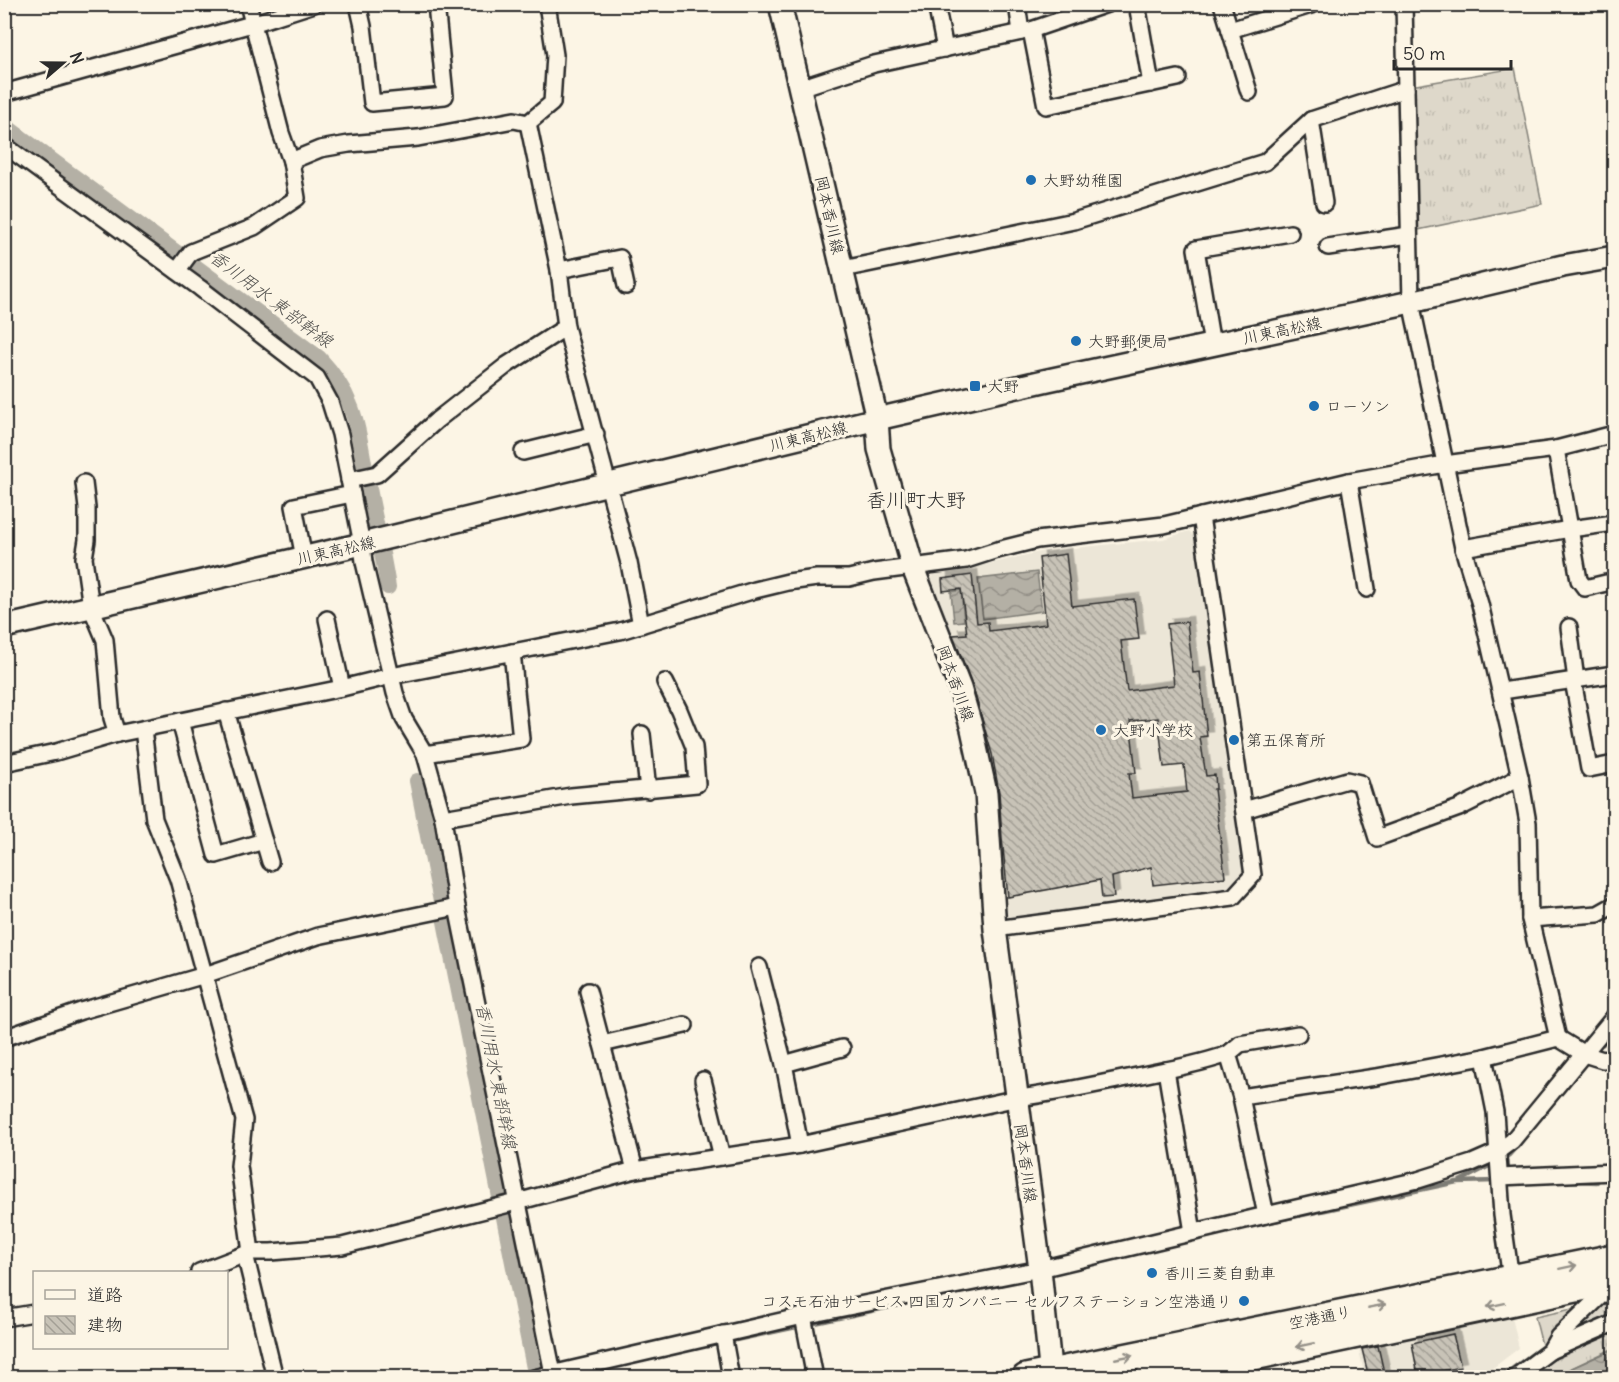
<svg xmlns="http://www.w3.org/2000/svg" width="1619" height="1382" viewBox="0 0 1619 1382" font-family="Delius,'Klee One',sans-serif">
	<defs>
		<pattern id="grass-tufts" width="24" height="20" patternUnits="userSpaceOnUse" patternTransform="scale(1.5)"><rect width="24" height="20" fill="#ded8ca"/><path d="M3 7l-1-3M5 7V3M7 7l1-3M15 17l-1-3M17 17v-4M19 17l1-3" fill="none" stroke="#bfbaae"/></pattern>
		<pattern id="water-waves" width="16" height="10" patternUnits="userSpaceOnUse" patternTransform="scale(1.5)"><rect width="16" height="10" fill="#b4b0a5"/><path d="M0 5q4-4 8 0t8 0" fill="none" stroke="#938f87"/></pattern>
		<pattern id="building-back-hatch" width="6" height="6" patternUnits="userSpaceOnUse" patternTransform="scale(1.5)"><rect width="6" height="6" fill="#c8c3b7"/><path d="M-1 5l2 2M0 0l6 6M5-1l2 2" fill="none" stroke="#a39f95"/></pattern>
		<filter id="shadow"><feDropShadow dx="5.5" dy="-5.5" stdDeviation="0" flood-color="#0004"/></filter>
	</defs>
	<rect width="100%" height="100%" fill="#fcf5e5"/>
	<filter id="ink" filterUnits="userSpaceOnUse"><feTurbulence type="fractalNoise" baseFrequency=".0167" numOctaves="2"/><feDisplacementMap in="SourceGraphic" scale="12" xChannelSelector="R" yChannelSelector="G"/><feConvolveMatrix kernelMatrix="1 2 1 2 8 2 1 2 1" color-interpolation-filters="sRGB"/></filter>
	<g filter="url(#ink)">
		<g fill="#ece6d7">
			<path d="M1189,531l8,7 29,224h6l16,111 -19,20 -87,7 -130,20 -5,-4 -19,-162 -59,-172 6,-9 40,-6 69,-16 119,-12z"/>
			<path d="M1511,1313l8,35 -38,29 -116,1 -7,-33z"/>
		</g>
		<g fill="url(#grass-tufts)" stroke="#84827a" stroke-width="1.5">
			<path d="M1515,68l27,136 -129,27 -2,-145z"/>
			<path d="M1614,1300v48l-42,20 -13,9 -62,1 45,-33 -7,-28z"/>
		</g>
		<g fill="url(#water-waves)" stroke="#7d7b74" stroke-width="1.5">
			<path d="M1037,572l5,39 -59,8 -5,-40z"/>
			<path d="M961,590l3,31 -10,1 -3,-30z"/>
			<path d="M1614,1349v28h-55l13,-9z"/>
		</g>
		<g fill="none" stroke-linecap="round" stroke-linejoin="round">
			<g stroke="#7d7b74" stroke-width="4.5">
				<path d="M1603,1044l11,-15"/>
				<path d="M1556,1099l19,-23"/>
				<path d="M1502,1159l7,-4 9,-10"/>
				<path d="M1460,1181l35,-18"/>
				<path d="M1573,1181l24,1"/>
				<path d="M1256,1225l201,-43 39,-1"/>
				<path d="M708,1346l191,-41"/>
			</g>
			<g stroke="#b4b0a5" stroke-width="16">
				<path d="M4,125l315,233c13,14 24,29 31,47 9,21 11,45 16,68 7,38 16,76 22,114"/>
				<path d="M417,781l119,597"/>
			</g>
		</g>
		<g fill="url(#building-back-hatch)" stroke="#2b2b2b" stroke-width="1.5" fill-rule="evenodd" filter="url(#shadow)">
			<path d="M1066,554l6,52 62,-7 5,40 -18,2 6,50 47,-6 -7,-61 20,-2 6,51 7,-1 7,64 -7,1 6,39 9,-1 1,14h-2l11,88 -72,8 -2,-18 -39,10 2,20 -12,1 -2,-18 -92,17 -6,-59 -3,-46 -7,-38 -20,-70 -19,-49 14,-1 -6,-45 -18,2 -1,-12 30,-4 5,48 11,-1 1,9 57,-7 -7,-66zM1158,718l6,49 20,-2 3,27 -55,6 -3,-25h7l-6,-52z"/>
			<path d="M1453,1334l8,33 -43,9 -6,-33z"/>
			<path d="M1378,1346l7,31h-13l-1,-3h-3l-6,-25z"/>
		</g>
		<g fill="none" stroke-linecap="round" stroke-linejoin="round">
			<g stroke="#2b2b2b" stroke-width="20">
				<g id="street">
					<path d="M358,4l5,22 9,77 73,-7 -9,-92"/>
					<path d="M547,4l8,51 -3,48 -24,20 31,147 7,57 63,236 12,62"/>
					<path d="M936,4l9,45"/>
					<path d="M1017,4l4,28"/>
					<path d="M1137,4l14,80"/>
					<path d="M1222,4l27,88"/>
					<path d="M1404,4l7,298 52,246 17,56 40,173 8,46 2,96 28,119"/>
					<path d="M1031,30l15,76 132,-28"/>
					<path d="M1230,30l84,-26"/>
					<path d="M800,88l74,-24 157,-34 76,-26"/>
					<path d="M4,93l248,-69 62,-20"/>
					<path d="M1311,120l13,83"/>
					<path d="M4,145l196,143 117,90 13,24 10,32 22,110 2,18 31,131 9,26 21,35 18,64 14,89 97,471"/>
					<path d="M291,161l29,-12 29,-5 69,-6 96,-18 14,3"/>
					<path d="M1328,247l81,-12"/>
					<path d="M843,269l231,-48 191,-59 46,-42 95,-31"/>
					<path d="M559,270l61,-12 6,28"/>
					<path d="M177,271l14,-19 63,-25 43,-29 -6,-37 -10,-28 -33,-129"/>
					<path d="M1212,345l-16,-96 94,-16"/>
					<path d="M1556,449l23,131 6,8 21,-5"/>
					<path d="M523,452l73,-18"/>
					<path d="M349,480l28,-6 60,-54 70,-55 59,-38"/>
					<path d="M1349,481l18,108"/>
					<path d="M84,483l3,25v32l-3,18 7,49 14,33 7,78 5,16"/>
					<path d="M1463,548l107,-19 44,-6"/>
					<path d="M304,558l-10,-52 58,-12"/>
					<path d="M327,619l15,69"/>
					<path d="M1569,627l7,53"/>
					<path d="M1573,680l16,89 25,-5"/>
					<path d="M1502,691l112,-17"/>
					<path d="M226,711l44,151"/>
					<path d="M180,721l36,134 48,-14"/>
					<path d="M143,729l11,90 24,60 66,241 -5,46 12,86"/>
					<path d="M642,734l6,56"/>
					<path d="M425,754l96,-15 -9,-87"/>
					<path d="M4,763l52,-11 61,-18 225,-46 49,-12 229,-45 135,-41 33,-8 29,-4h32l25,-6 92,-12 31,-10 40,-10 127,-15 185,-44 96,-17 111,-15 58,-15"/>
					<path d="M1244,810l103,-30 13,3 17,55 82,-30 61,-31"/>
					<path d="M443,818l128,-22 126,-12 -3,-37 -15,-37 -14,-28"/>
					<path d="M1530,919l68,-5 16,-9"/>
					<path d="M995,929l238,-32 20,-22 -52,-359"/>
					<path d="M759,967l25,97 16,81"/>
					<path d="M588,991l47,179"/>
					<path d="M4,1038l77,-27 124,-36 113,-39 139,-29"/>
					<path d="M602,1044l83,-19"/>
					<path d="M1484,1057l11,55 7,103 9,64"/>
					<path d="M784,1064l58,-16"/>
					<path d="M1166,1070l27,162"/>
					<path d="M703,1080l19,77"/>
					<path d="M1241,1097l135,-20 108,-20 74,-19 26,16 19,6 11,-2"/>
					<path d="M1500,1177l114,-5"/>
					<path d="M1266,1215l-25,-118 -13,-43 12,-10 58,-10"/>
					<path d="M245,1254l30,124"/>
					<path d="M199,1272l52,-20h20l71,-6 175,-44 118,-32 165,-25 218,-47c40,-5 80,-14 119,-22 31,-7 62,-11 91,-22"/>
					<path d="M803,1316l12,62"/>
					<path d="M4,1318l30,-5"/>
					<path d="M723,1334l8,44"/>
					<path d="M1550,1351l64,-28"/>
					<path d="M534,1378l269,-62 237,-47 226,-54 152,-35 54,-17 25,-11 15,-11 102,-124"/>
					<path d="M1514,1378l36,-27 8,-14 56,-54"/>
				</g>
			</g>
			<g stroke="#2b2b2b" stroke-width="26">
				<g id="secondary">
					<path d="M780,4l97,415 2,30 34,119 47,120 12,41 14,64 9,136 45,340 11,109"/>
					<path d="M4,627l358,-83 515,-125 171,-39 363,-78 152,-36 51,-9"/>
				</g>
			</g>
			<g stroke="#2b2b2b" stroke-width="32">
				<g id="highway">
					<path d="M1026,1378l588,-120"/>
					<path d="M1149,1378l465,-98"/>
				</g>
			</g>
			<use href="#street" stroke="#fcf5e5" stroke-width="15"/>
			<use href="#secondary" stroke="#fcf5e5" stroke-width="21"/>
			<use href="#highway" stroke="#fcf5e5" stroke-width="27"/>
		</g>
		<defs><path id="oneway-shaft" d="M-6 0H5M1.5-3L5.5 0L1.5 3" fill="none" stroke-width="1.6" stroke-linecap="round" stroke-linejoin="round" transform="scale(1.5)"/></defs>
		<g stroke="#949088">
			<use href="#oneway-shaft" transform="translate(1568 1267) rotate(-12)"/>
			<use href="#oneway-shaft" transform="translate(1496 1305) rotate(168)"/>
			<use href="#oneway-shaft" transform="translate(1377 1306) rotate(-11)"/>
			<use href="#oneway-shaft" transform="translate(1305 1345) rotate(168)"/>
			<use href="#oneway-shaft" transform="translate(1124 1357) rotate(-11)"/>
		</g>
	</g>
	<g fill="#1f6fb2" stroke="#fcf5e5" stroke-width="2">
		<circle cx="1031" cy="180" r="6"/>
		<circle cx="1076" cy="341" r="6"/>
		<rect x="969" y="380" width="12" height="12" rx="3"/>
		<circle cx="1314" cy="406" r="6"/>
		<circle cx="1101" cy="730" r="6"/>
		<circle cx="1234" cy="740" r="6"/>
		<circle cx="1152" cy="1273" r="6"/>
		<circle cx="1244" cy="1301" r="6"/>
	</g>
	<g text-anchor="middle" stroke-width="6" stroke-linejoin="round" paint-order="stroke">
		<g font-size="16" fill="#2b2b2b" stroke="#fcf5e5" text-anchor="start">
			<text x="1043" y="186">大野幼稚園</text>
			<text x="1088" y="347">大野郵便局</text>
			<text x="987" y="392">大野</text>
			<text x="1326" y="412">ローソン</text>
			<text x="1113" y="736">大野小学校</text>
			<text x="1246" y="746">第五保育所</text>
			<text x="1164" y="1279">香川三菱自動車</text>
			<text x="1232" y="1307" text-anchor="end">コスモ石油サービス 四国カンパニー セルフステーション空港通り</text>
		</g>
		<g font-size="16" fill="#2b2b2b" stroke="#fcf5e5">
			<text transform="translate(830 215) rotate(77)" y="6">岡本香川線</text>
			<text transform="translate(1282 330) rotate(-12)" y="6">川東高松線</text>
			<text transform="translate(808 436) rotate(-14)" y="6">川東高松線</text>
			<text transform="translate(336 550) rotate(-13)" y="6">川東高松線</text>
			<text transform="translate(956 683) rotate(70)" y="6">岡本香川線</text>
			<text transform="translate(1026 1163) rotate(82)" y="6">岡本香川線</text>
			<text transform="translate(1320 1317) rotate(-11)" y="6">空港通り</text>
		</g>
		<g font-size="18" font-style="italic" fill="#545350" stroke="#fcf5e5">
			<text transform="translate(271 299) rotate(37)" y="6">香川用水 東部幹線</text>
			<text transform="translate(496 1076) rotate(79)" y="6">香川用水 東部幹線</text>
		</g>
		<g font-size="20" fill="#2b2b2b" stroke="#fcf5e5">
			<text x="916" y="507">香川町大野</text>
		</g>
	</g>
	<rect width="1619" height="1382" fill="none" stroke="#fcf5e5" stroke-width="24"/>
	<rect x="12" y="12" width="1595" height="1358" fill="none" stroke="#2b2b2b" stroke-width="2" filter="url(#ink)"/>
	<rect x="33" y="1271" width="195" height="78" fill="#fcf5e5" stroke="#a8a49b" stroke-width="1.5"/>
	<rect x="45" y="1290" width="30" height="9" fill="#fcf5e5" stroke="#a8a49b" stroke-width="1.5"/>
	<text x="87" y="1301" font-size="18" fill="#2b2b2b">道路</text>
	<rect x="45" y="1316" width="30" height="18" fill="url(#building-back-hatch)" stroke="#a8a49b" stroke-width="1.5"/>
	<text x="87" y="1331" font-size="18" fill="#2b2b2b">建物</text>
	<g transform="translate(63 63) rotate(70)" stroke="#fcf5e5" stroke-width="4.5" paint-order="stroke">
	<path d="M0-4.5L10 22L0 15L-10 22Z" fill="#2b2b2b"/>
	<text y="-9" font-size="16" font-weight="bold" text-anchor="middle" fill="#2b2b2b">N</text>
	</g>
	<path d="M1394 60v9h117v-9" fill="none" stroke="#2b2b2b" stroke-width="3"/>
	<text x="1403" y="60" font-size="18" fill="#2b2b2b" stroke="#fcf5e5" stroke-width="4.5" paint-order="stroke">50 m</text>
</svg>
